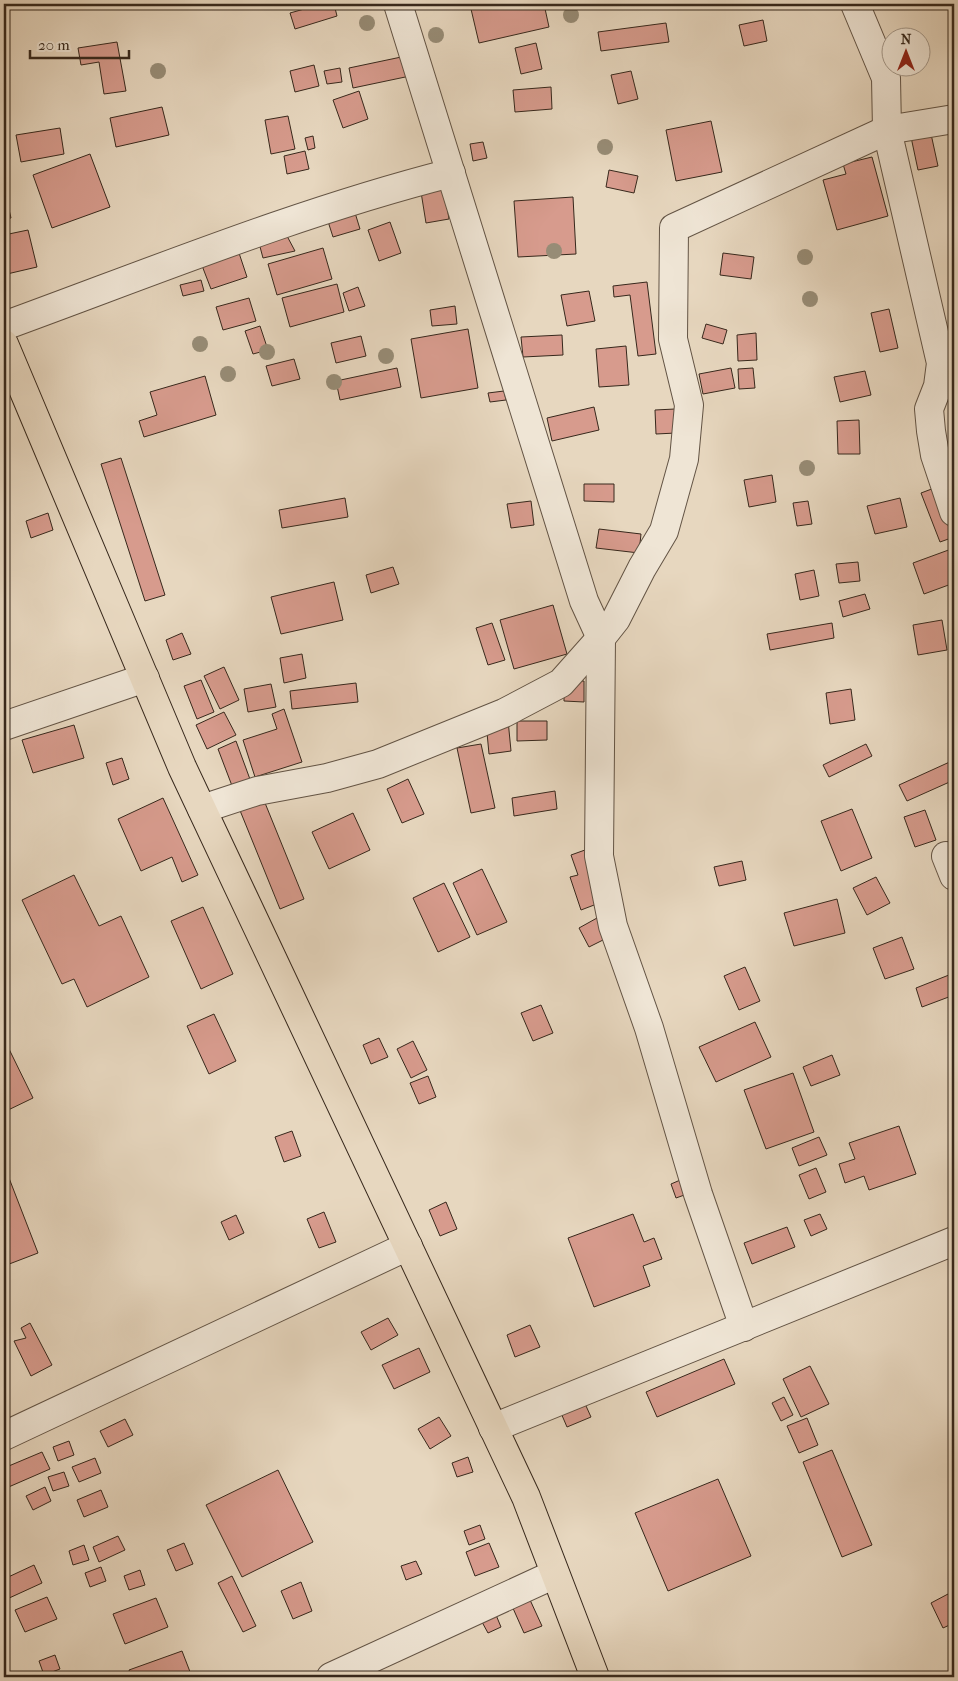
<svg xmlns="http://www.w3.org/2000/svg" width="958" height="1681" viewBox="0 0 958 1681" font-family="'IM FELL French Canon',serif">
	<rect width="100%" height="100%" fill="#e7d7bf"/>
	<filter id="stains"><feTurbulence type="fractalNoise" baseFrequency=".004" numOctaves="4"/><feColorMatrix values="0 0 0 0 .2 0 0 0 0 .09 0 0 0 0 .02 0 0 0 .5 -.17"/></filter>
	<radialGradient id="worn" r=".72"><stop offset=".6" stop-color="#630" stop-opacity="0"/><stop offset="1" stop-color="#630" stop-opacity=".3"/></radialGradient>
	<g fill="#d79b8d" stroke="#37281c">
		<path d="M322,4h12l3,12 -42,13 -5,-16z"/>
		<path d="M495,4h49l5,23 -70,16 -8,-34z"/>
		<path d="M763,20l4,21 -23,5 -5,-21z"/>
		<path d="M666,23l3,19 -68,9 -3,-19z"/>
		<path d="M117,42l9,49 -22,3 -5,-32 -18,3 -3,-17z"/>
		<path d="M536,43l6,26 -21,5 -6,-26z"/>
		<path d="M406,56l4,20 -57,12 -4,-20z"/>
		<path d="M314,65l5,21 -24,6 -5,-21z"/>
		<path d="M340,68l2,14 -15,2 -3,-13z"/>
		<path d="M631,71l7,28 -20,5 -7,-29z"/>
		<path d="M551,87l1,22 -37,3 -2,-22z"/>
		<path d="M359,91l9,28 -25,9 -10,-28z"/>
		<path d="M162,107l7,28 -53,12 -6,-29z"/>
		<path d="M288,116l7,33 -24,5 -6,-34z"/>
		<path d="M711,121l11,51 -46,9 -10,-51z"/>
		<path d="M60,128l4,26 -43,8 -5,-27z"/>
		<path d="M931,134l7,32 -20,4 -7,-33z"/>
		<path d="M313,136l2,12 -7,2 -3,-12z"/>
		<path d="M483,142l4,16 -14,3 -3,-17z"/>
		<path d="M305,151l4,18 -22,5 -3,-18z"/>
		<path d="M90,154l20,53 -58,21 -19,-53z"/>
		<path d="M872,157l16,59 -51,14 -14,-50 23,-6 -3,-10z"/>
		<path d="M609,170l29,6 -4,17 -28,-6z"/>
		<path d="M444,189l5,30 -23,4 -5,-31z"/>
		<path d="M573,197l3,57 -58,3 -4,-56z"/>
		<path d="M7,201l4,17 -7,1v-17z"/>
		<path d="M352,203l8,26 -27,8 -8,-25z"/>
		<path d="M390,222l11,31 -22,8 -11,-31z"/>
		<path d="M28,230l9,37 -30,7 -3,-14v-25z"/>
		<path d="M287,236l8,15 -32,7 -4,-15z"/>
		<path d="M323,248l9,31 -55,16 -9,-31z"/>
		<path d="M238,250l9,27 -36,12 -10,-26z"/>
		<path d="M723,253l31,4 -3,22 -31,-4z"/>
		<path d="M201,280l3,11 -21,5 -3,-11z"/>
		<path d="M647,282l9,72 -18,2 -8,-61 -16,2 -1,-11z"/>
		<path d="M337,284l7,28 -54,15 -8,-29z"/>
		<path d="M358,287l7,19 -16,5 -6,-18z"/>
		<path d="M589,291l6,30 -28,5 -6,-31z"/>
		<path d="M249,298l7,23 -33,9 -7,-23z"/>
		<path d="M455,306l2,18 -25,2 -2,-16z"/>
		<path d="M889,309l9,39 -18,4 -9,-39z"/>
		<path d="M706,324l21,6 -4,14 -21,-6z"/>
		<path d="M260,326l8,24 -15,4 -8,-23z"/>
		<path d="M468,329l10,59 -57,10 -10,-59z"/>
		<path d="M756,333l1,27 -19,1 -1,-26z"/>
		<path d="M562,335l1,20 -40,2 -2,-20z"/>
		<path d="M361,336l5,20 -30,7 -5,-20z"/>
		<path d="M626,346l3,39 -30,2 -3,-38z"/>
		<path d="M294,359l6,20 -28,7 -6,-20z"/>
		<path d="M397,368l4,19 -61,13 -4,-19z"/>
		<path d="M731,368l4,20 -32,6 -4,-20z"/>
		<path d="M753,368l2,20 -16,1 -1,-20z"/>
		<path d="M865,371l6,24 -31,7 -6,-25z"/>
		<path d="M205,376l11,39 -72,22 -5,-16 18,-6 -7,-23z"/>
		<path d="M504,391l2,9 -16,2 -2,-9z"/>
		<path d="M594,407l5,23 -47,11 -5,-23z"/>
		<path d="M675,409l1,24 -20,1 -1,-24z"/>
		<path d="M859,420l1,34h-22l-1,-33z"/>
		<path d="M121,458l44,137 -20,6 -44,-137z"/>
		<path d="M772,475l4,27 -27,5 -5,-27z"/>
		<path d="M584,484h30v18l-30,-1z"/>
		<path d="M937,487l17,45v5l-14,5 -19,-49z"/>
		<path d="M345,498l3,19 -66,11 -3,-18z"/>
		<path d="M900,498l7,29 -32,7 -8,-28z"/>
		<path d="M531,501l3,24 -23,3 -4,-24z"/>
		<path d="M808,501l4,23 -15,2 -4,-23z"/>
		<path d="M48,513l5,17 -22,8 -5,-17z"/>
		<path d="M599,529l42,5 -2,19 -43,-5z"/>
		<path d="M954,548v35l-30,11 -11,-31z"/>
		<path d="M858,562l2,19 -21,2 -3,-19z"/>
		<path d="M393,567l6,17 -28,9 -5,-18z"/>
		<path d="M814,570l5,26 -19,4 -5,-26z"/>
		<path d="M334,582l9,38 -62,14 -10,-37z"/>
		<path d="M865,594l5,15 -27,8 -4,-16z"/>
		<path d="M553,605l14,49 -53,15 -14,-49z"/>
		<path d="M942,620l5,30 -29,5 -5,-30z"/>
		<path d="M492,623l13,37 -17,5 -12,-37z"/>
		<path d="M832,623l2,15 -64,12 -3,-16z"/>
		<path d="M182,633l9,21 -18,6 -7,-20z"/>
		<path d="M302,654l4,24 -22,5 -4,-25z"/>
		<path d="M224,667l15,33 -19,9 -16,-33z"/>
		<path d="M201,680l13,32 -17,7 -13,-33z"/>
		<path d="M564,681h20v21l-20,-1z"/>
		<path d="M356,683l2,19 -66,7 -2,-18z"/>
		<path d="M271,684l5,23 -28,5 -4,-23z"/>
		<path d="M851,689l4,31 -25,4 -4,-31z"/>
		<path d="M284,709l18,53 -47,15 -12,-37 34,-11 -5,-15z"/>
		<path d="M224,712l12,23 -29,14 -11,-24z"/>
		<path d="M508,720l3,31 -22,3 -3,-32z"/>
		<path d="M517,721h30v19l-30,1z"/>
		<path d="M74,725l10,33 -51,15 -11,-33z"/>
		<path d="M236,741l15,41 -17,9 -16,-42z"/>
		<path d="M481,744l14,64 -24,5 -14,-65z"/>
		<path d="M866,744l6,12 -43,21 -6,-12z"/>
		<path d="M122,758l7,21 -16,6 -7,-22z"/>
		<path d="M954,760v20l-47,21 -8,-16z"/>
		<path d="M408,779l16,35 -22,9 -15,-34z"/>
		<path d="M555,791l2,18 -43,7 -2,-18z"/>
		<path d="M163,798l35,77 -16,7 -10,-25 -31,14 -23,-52z"/>
		<path d="M263,798l41,101 -24,10 -41,-101z"/>
		<path d="M852,809l20,49 -31,13 -20,-50z"/>
		<path d="M925,810l11,30 -21,7 -11,-30z"/>
		<path d="M353,813l17,37 -41,19 -17,-37z"/>
		<path d="M585,850l17,52 -21,8 -11,-33 8,-2 -7,-20z"/>
		<path d="M742,861l4,19 -27,6 -5,-19z"/>
		<path d="M482,869l25,53 -30,13 -24,-52z"/>
		<path d="M74,875l25,51 22,-10 28,61 -62,30 -13,-28 -12,5 -40,-84z"/>
		<path d="M876,877l14,26 -23,12 -14,-27z"/>
		<path d="M444,883l26,54 -32,15 -25,-54z"/>
		<path d="M837,899l8,34 -51,13 -10,-33z"/>
		<path d="M203,907l30,67 -32,15 -30,-68z"/>
		<path d="M597,918l10,20 -18,9 -10,-19z"/>
		<path d="M902,937l12,32 -29,10 -12,-31z"/>
		<path d="M745,967l15,34 -21,9 -15,-34z"/>
		<path d="M954,973v22l-32,12 -6,-19z"/>
		<path d="M541,1005l12,28 -20,8 -12,-28z"/>
		<path d="M214,1014l22,47 -27,13 -22,-48z"/>
		<path d="M755,1022l16,35 -55,25 -17,-35z"/>
		<path d="M379,1038l9,19 -17,7 -8,-19z"/>
		<path d="M413,1041l14,29 -16,8 -14,-29z"/>
		<path d="M8,1047l25,51 -29,14v-62z"/>
		<path d="M832,1055l8,20 -29,11 -8,-19z"/>
		<path d="M793,1073l21,59 -48,17 -22,-59z"/>
		<path d="M428,1076l8,21 -17,7 -9,-21z"/>
		<path d="M899,1126l17,48 -47,16 -5,-14 -19,7 -6,-19 16,-5 -6,-16z"/>
		<path d="M292,1131l9,25 -17,6 -9,-25z"/>
		<path d="M819,1137l8,18 -28,11 -7,-18z"/>
		<path d="M816,1168l10,24 -17,7 -10,-24z"/>
		<path d="M9,1178l29,75 -34,13v-86z"/>
		<path d="M685,1178l5,15 -14,5 -5,-14z"/>
		<path d="M446,1202l11,27 -17,7 -11,-26z"/>
		<path d="M324,1212l12,30 -17,6 -12,-29z"/>
		<path d="M633,1214l11,28 10,-4 8,21 -19,7 7,20 -56,21 -26,-69z"/>
		<path d="M820,1214l7,15 -16,7 -7,-16z"/>
		<path d="M236,1215l8,18 -15,7 -8,-18z"/>
		<path d="M787,1227l8,20 -43,17 -8,-21z"/>
		<path d="M388,1318l10,17 -27,15 -10,-18z"/>
		<path d="M30,1323l22,42 -21,11 -17,-35 12,-3 -5,-10z"/>
		<path d="M530,1325l10,22 -25,10 -8,-22z"/>
		<path d="M419,1348l11,24 -36,17 -12,-24z"/>
		<path d="M724,1359l11,25 -78,33 -11,-25z"/>
		<path d="M810,1366l19,38 -28,13 -18,-38z"/>
		<path d="M582,1397l9,20 -24,10 -9,-21z"/>
		<path d="M784,1397l9,18 -12,6 -9,-18z"/>
		<path d="M439,1417l12,19 -21,13 -12,-20z"/>
		<path d="M807,1418l11,27 -19,8 -12,-27z"/>
		<path d="M125,1419l8,16 -25,12 -8,-16z"/>
		<path d="M69,1441l5,14 -16,6 -5,-14z"/>
		<path d="M832,1450l40,95 -30,12 -39,-95z"/>
		<path d="M42,1452l8,17 -46,20v-21z"/>
		<path d="M468,1457l5,15 -16,5 -5,-14z"/>
		<path d="M95,1458l6,15 -22,9 -7,-15z"/>
		<path d="M278,1470l35,72 -71,35 -36,-72z"/>
		<path d="M64,1472l5,14 -16,5 -5,-14z"/>
		<path d="M718,1479l33,77 -83,35 -33,-78z"/>
		<path d="M45,1487l6,14 -18,9 -7,-14z"/>
		<path d="M101,1490l7,17 -24,10 -7,-17z"/>
		<path d="M480,1525l5,14 -16,6 -5,-14z"/>
		<path d="M118,1536l7,14 -26,12 -6,-15z"/>
		<path d="M184,1543l9,21 -17,7 -9,-21z"/>
		<path d="M489,1543l10,24 -24,9 -9,-24z"/>
		<path d="M84,1545l5,15 -16,5 -4,-14z"/>
		<path d="M416,1561l6,13 -16,6 -5,-14z"/>
		<path d="M34,1565l8,18 -35,16 -3,-8v-12z"/>
		<path d="M101,1567l5,14 -16,6 -5,-14z"/>
		<path d="M140,1570l5,15 -16,5 -5,-14z"/>
		<path d="M232,1576l24,50 -13,6 -25,-49z"/>
		<path d="M301,1582l11,29 -19,8 -12,-28z"/>
		<path d="M525,1589l17,37 -18,7 -16,-36z"/>
		<path d="M948,1594l6,12v17l-11,5 -12,-25z"/>
		<path d="M47,1597l10,22 -32,13 -10,-22z"/>
		<path d="M156,1598l12,29 -43,17 -12,-30z"/>
		<path d="M496,1615l5,12 -13,6 -6,-11z"/>
		<path d="M182,1651l10,26h-61l-2,-7z"/>
		<path d="M55,1655l5,14 -16,6 -5,-14z"/>
	</g>
	<g fill="none" stroke-linecap="round" stroke-linejoin="round">
		<g stroke="#635445" stroke-width="30">
			<g id="street">
				<path d="M398,4l186,597 17,37 -2,218 14,70 36,102 49,166 46,133"/>
				<path d="M855,4l31,74 1,52 54,233 -3,23 -9,23 2,22 4,24 19,57"/>
				<path d="M4,326c148,-54 294,-114 447,-153"/>
				<path d="M4,726l141,-48"/>
				<path d="M202,809l55,-18 70,-13 51,-14 126,-51 57,-30 40,-45 15,-19 26,-51 22,-37 20,-72 5,-54 -16,-66 1,-111 213,-98 67,-11"/>
				<path d="M946,856l8,20"/>
				<path d="M493,1428l461,-187"/>
				<path d="M4,1436l404,-190"/>
				<path d="M331,1677l224,-103"/>
			</g>
		</g>
		<g stroke="#37281c" stroke-width="30">
			<path id="primary" d="M4,344l178,423 344,730 69,180"/>
		</g>
		<use href="#street" stroke="#efe5d5" stroke-width="28"/>
		<use href="#primary" stroke="#e7d7bf" stroke-width="28"/>
	</g>
	<g fill="#978c76">
		<circle cx="571" cy="15" r="8"/>
		<circle cx="367" cy="23" r="8"/>
		<circle cx="436" cy="35" r="8"/>
		<circle cx="158" cy="71" r="8"/>
		<circle cx="605" cy="147" r="8"/>
		<circle cx="554" cy="251" r="8"/>
		<circle cx="805" cy="257" r="8"/>
		<circle cx="810" cy="299" r="8"/>
		<circle cx="200" cy="344" r="8"/>
		<circle cx="267" cy="352" r="8"/>
		<circle cx="386" cy="356" r="8"/>
		<circle cx="228" cy="374" r="8"/>
		<circle cx="334" cy="382" r="8"/>
		<circle cx="807" cy="468" r="8"/>
	</g>
	<rect width="958" height="1681" fill="none" stroke="#e7d7bf" stroke-width="20"/>
	<rect x="5" y="5" width="948" height="1671" fill="none" stroke="#37281c" stroke-width="2.5"/>
	<rect x="10" y="10" width="938" height="1661" fill="none" stroke="#37281c"/>
	<g transform="translate(906 52)"><circle r="24" fill="#efe5d5" stroke="#a5998b"/>
	<path d="M0-4L9 19L0 12L-9 19Z" fill="#8f2418"/>
	<text y="-8" font-size="14" font-weight="bold" text-anchor="middle" fill="#37281c">N</text>
	</g>
	<path d="M30 50v8h99v-8" fill="none" stroke="#37281c" stroke-width="2.5"/>
	<text x="38" y="50" font-size="15" fill="#37281c" stroke="#efe5d5" stroke-width="4" paint-order="stroke">20 m</text>
	<rect width="100%" height="100%" filter="url(#stains)"/>
	<rect width="100%" height="100%" fill="url(#worn)"/>
</svg>
